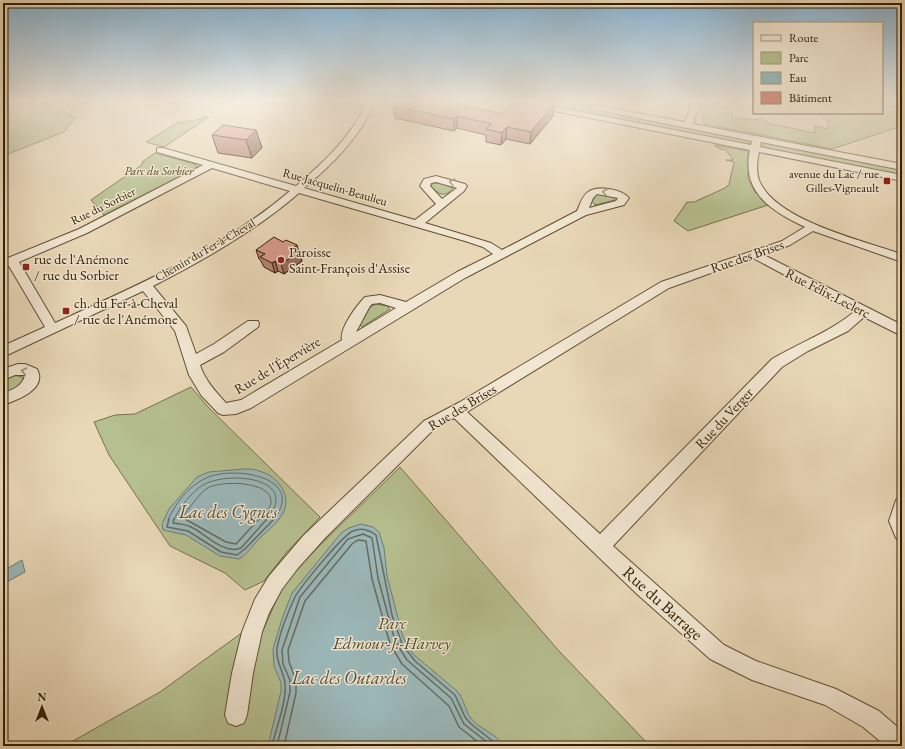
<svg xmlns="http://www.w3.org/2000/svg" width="905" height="749" viewBox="0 0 905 749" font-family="'EB Garamond',serif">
	<rect width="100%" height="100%" fill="#e9d8b8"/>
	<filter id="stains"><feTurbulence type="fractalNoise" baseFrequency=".005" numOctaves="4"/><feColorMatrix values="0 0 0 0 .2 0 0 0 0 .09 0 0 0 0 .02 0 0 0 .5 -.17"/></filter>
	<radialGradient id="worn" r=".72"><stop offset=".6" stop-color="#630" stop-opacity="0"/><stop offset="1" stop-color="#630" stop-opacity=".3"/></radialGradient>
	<g fill="#b6bf8f" stroke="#74704a">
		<path d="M11,102h40l24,16 -11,14 -61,24v-53z"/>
		<path d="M707,102c9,0 19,4 25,11v4l21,3 8,-2 10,6 44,9v-7l12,3 2,-6 -11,-10h64v-10l20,6v17l-70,23 -128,-25 -3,-5z"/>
		<path d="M574,105l167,32 8,2 2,4 -4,2 -175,-34 -1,-4z"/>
		<path d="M205,117h4l-45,30 -18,-5 31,-19 24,-4z"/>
		<path d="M765,143l137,25v9l-136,-28 -3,-4z"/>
		<path d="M714,145l34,6v27l7,14 13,13 -80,26 -14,-10 13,-19h7l31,-14 4,-4 5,-22 -8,-2h7l-7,-10 -6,-1z"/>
		<path d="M155,153l40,11 2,2v3l-91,48 -15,-17 52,-36 -1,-2z"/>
		<path d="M433,183h8l12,5c-8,10 -14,7 -22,-2z"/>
		<path d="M597,194l17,3 1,3 -20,5 -3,-4z"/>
		<path d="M376,304l11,2 3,3 -28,18 -2,-2 10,-18z"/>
		<path d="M12,375l11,2c0,11 -11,14 -20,17v-14z"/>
		<path d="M191,387l18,21 111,109 -34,36 -22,28 -19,9 -20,-17 -55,-27 -61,-91 -15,-33 21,-7 20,-1z"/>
		<path d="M400,467l159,184 91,95h-586l96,-54 83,-60 19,1 18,-41 9,-13 20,-23z"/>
	</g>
	<g fill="#9bb8b9" stroke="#717b71">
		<path d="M244,469c5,0 11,0 15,2 20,5 34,26 23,44 -6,10 -17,17 -24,25 -7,7 -10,14 -19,19l-19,-3 -34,-21 -23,-5 -1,-6 7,-15 28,-32 12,-5z"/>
		<path d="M361,524l12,3 6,5 5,16 3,28 16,61 10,17 45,38c6,8 7,17 12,25 9,13 26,15 33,29h-235l13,-55v-8l-7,-17 -1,-17 10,-33 9,-23 50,-61 7,-4z"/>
		<path d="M22,560l3,12 -22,12v-13z"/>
	</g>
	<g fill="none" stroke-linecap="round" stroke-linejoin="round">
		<g stroke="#666c5f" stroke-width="1">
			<path d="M168,520c7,-16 20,-33 36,-41 28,-15 105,-2 69,41"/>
			<path d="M174,520c5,-13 18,-28 29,-35 26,-15 100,-7 63,35"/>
			<path d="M188,520l-6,-2c7,-9 15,-22 24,-29 11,-9 68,-9 65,14 -1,7 -9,12 -13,17"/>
		</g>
		<g stroke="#666c5f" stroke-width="1.5">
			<path d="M169,519l-2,8 21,4 33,21 16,3 8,-6 29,-30"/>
			<path d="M174,519l-1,4c6,1 13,1 18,4 15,7 33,28 50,21l26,-29"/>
			<path d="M185,519l41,23 10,2 23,-25"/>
			<path d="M272,746c4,-18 15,-45 13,-62 -1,-13 -10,-22 -8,-36 3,-16 11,-36 18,-51 6,-11 48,-62 58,-66 9,-4 16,-1 23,4l16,80 10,29 13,17 40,34 10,22 6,7 28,22"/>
			<path d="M277,746l13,-54v-12l-7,-16 -1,-14 18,-53 48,-58 15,-5 9,4 6,40 17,63 12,19 44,38 13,26 28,22"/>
			<path d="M284,746l12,-53v-13l-7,-18 -1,-12 17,-49 47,-57 6,-4 8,1 6,38 18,65 12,20 47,42 10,21 24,19"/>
		</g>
		<g stroke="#604e32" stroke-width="2">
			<g id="minor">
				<path d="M367,102h8c-15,35 -42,62 -71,86l111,32 21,-16 -16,-18 4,-7 12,-3 29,8 2,2 -3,5 -39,32 66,20 11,7 75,-39c3,-6 5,-15 11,-19 9,-7 34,-3 41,6l-5,7 -38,10 -121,63 -214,130 -15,6 -13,1 -5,-2 -17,-18 -12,-20 -14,-44 -32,-40 -140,66v-11l42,-19 -36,-61 -6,2v-8l76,-31 124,-64 -46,-13v-4h6l133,38c28,-24 55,-49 71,-84zM212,168l78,23c-68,58 -154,95 -235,132l-36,-61 68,-29zM436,182l21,6 -15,11 -12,-13 1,-3zM299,193l166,48 18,6 10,7 -36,18 -51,30 -26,-7 -15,2c-8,8 -26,32 -23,43l-101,60 -15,3c-11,-12 -21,-23 -26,-38l24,-13 34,-25 1,-3 -1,-3h-10l-34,23 -18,10 -10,-28 -33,-40c51,-26 102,-55 146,-93zM597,194l21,4 -2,3 -27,7 4,-10zM380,303l16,5 -40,24 14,-26 2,-2z"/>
				<path d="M516,102h15l220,43 1,-4 -159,-32 -4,-2 4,-2 92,17 8,-20h8l-8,22 209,40v6l-141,-28 -1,5 142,28v6l-143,-29c-2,9 -3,19 0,28 15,40 105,61 143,74v8l-89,-31 -23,14 -26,10 138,70v11l-38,-19 -16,14 -40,20 -26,16 -169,179 111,99 32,16 80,28 43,22 23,20v15h-16l-23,-19 -38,-22 -73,-25 -42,-21 -73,-65 -183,-176 -20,11 -109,109 -27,30 -16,21 -13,24 -7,19 -9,41 -6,42 -3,8 -8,3 -8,-3 -3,-8 7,-42 10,-41 13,-33 14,-23 34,-40 121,-115 36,-19 201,-120 121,-41 23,-14c-34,-16 -64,-35 -55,-77l-230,-46zM753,258l101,54c-24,20 -55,31 -82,47l-172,175 -133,-122 202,-124z"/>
				<path d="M886,102l16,1v4l-15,-3z"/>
				<path d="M18,364h7l12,5c11,20 -20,31 -34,36v-12c9,-3 20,-7 22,-18h-10l-12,5v-11z"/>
				<path d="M902,498v43l-6,-3 -7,-17 7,-21z"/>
			</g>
		</g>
		<use href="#minor" fill="#f1e6d1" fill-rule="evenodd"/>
	</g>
	<g fill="#b88477" stroke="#322005">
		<path d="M554,104l-1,12 -23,28 -24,-5 -5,6 -15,-3v-7l-29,-7 -3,3 -59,-13 -1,-12 65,-1 43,9z"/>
		<path d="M256,130l6,18 -10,10 -34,-5 -6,-18z"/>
		<path d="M283,242l15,8 4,11 -18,13 -6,-3 -3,2 -11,-6 -3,-6 -2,-2 -3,-9z"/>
	</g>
	<g fill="#966b61" stroke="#322005">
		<path d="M454,102h5v7l-7,-6z"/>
		<path d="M554,104l-1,12 -23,28 1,-12z"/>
		<path d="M457,116v12l-3,3v-12z"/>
		<path d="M507,127l-1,12 -5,6 1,-12z"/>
		<path d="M256,130l6,18 -10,10 -6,-18z"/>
		<path d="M297,245l2,7 1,-1 2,10 -18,13 -3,-10 12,-16z"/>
		<path d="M275,261l3,10 -3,2 -3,-10z"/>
	</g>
	<g fill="#d6998a" stroke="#322005">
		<path d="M400,102h54l-2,1 50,11 11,-12h29l12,2 -23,28 -24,-5 -5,6 -16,-4 6,-5 -35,-8 -3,3 -60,-13z"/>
		<path d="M223,125l33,5 -10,10 -34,-5z"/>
		<path d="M274,237l9,5 3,-2 11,5 -4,3 7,3 -19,13 -6,-3 -3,2 -12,-6 5,-3 -9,-4z"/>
	</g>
	<defs><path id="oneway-chevron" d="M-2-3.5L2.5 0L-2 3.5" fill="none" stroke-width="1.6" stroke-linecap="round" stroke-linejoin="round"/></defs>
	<g stroke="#9b8d75">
		<use href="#oneway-chevron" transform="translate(452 182) rotate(-166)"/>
		<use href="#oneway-chevron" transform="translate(605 192) rotate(-168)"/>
		<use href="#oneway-chevron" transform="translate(24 371) rotate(-168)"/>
	</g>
	<linearGradient id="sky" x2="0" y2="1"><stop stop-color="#89b6d5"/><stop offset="0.49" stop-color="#f5eddf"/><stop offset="1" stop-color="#f5eddf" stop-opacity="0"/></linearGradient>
	<rect width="905" height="207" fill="url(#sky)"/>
	<g fill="#8f2418" stroke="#f1e6d1" stroke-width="1.5">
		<rect x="883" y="177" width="8" height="8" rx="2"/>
		<circle cx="281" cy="260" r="4"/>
		<rect x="22" y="263" width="8" height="8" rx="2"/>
		<rect x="62" y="307" width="8" height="8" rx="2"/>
	</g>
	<g text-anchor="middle" stroke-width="3" stroke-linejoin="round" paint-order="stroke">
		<g font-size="12" font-style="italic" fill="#534828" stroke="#f1e6d1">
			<text x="159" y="175">Parc du Sorbier</text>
		</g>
		<g font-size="12" fill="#322005" stroke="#f1e6d1" text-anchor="end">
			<text x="879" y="178">avenue du Lac / rue<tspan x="879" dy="14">Gilles-Vigneault</tspan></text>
		</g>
		<g font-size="12" fill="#322005" stroke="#f1e6d1">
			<text transform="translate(335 187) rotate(16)" y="4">Rue Jacquelin-Beaulieu</text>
			<text transform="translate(103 206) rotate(-26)" y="4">Rue du Sorbier</text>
			<text transform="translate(205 250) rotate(-30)" y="4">Chemin du Fer-à-Cheval</text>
		</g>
		<g font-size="14" fill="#322005" stroke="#f1e6d1" text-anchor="start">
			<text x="289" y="257">Paroisse<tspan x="289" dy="16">Saint-François d'Assise</tspan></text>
			<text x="34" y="264">rue de l'Anémone<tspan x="34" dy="16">/ rue du Sorbier</tspan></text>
			<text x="74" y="308">ch. du Fer-à-Cheval<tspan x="74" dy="16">/ rue de l'Anémone</tspan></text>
		</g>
		<g font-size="14" fill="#322005" stroke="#f1e6d1">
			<text transform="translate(747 256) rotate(-19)" y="5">Rue des Brises</text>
			<text transform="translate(828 293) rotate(27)" y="5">Rue Félix-Leclerc</text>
			<text transform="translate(277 365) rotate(-31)" y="5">Rue de l'Épervière</text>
			<text transform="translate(462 407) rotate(-31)" y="5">Rue des Brises</text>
			<text transform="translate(724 418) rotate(-47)" y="5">Rue du Verger</text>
		</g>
		<g font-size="17" fill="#322005" stroke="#f1e6d1">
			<text transform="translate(663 603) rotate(42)" y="6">Rue du Barrage</text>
		</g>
		<g font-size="17" font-style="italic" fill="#534828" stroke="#f1e6d1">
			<text x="392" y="629">Parc<tspan x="392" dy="20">Edmour-J.-Harvey</tspan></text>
		</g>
		<g font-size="18" font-style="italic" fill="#524e3b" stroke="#f1e6d1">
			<text x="228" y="518">Lac des Cygnes</text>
			<text x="349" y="684">Lac des Outardes</text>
		</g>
	</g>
	<rect width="905" height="749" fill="none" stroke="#e9d8b8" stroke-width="16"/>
	<rect x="4" y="4" width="897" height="741" fill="none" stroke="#322005" stroke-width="2"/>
	<rect x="8" y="8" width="889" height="733" fill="none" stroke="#322005"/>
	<rect x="753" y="22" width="130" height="92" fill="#f1e6d1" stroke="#a5977f"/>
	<rect x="761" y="35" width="20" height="6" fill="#f1e6d1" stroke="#a5977f"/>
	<text x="789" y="42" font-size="12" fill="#322005">Route</text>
	<rect x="761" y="52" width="20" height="12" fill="#b6bf8f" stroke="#a5977f"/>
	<text x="789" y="62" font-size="12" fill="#322005">Parc</text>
	<rect x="761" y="72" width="20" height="12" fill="#9bb8b9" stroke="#a5977f"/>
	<text x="789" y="82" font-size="12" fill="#322005">Eau</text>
	<rect x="761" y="92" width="20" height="12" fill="#d6998a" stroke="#a5977f"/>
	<text x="789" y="102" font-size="12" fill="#322005">Bâtiment</text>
	<g transform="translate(42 707)" stroke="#f1e6d1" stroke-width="3" paint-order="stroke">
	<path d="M0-3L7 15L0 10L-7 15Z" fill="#322005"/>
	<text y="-6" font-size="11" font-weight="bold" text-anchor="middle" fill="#322005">N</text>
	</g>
	<rect width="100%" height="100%" filter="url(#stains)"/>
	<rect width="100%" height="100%" fill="url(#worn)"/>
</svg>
